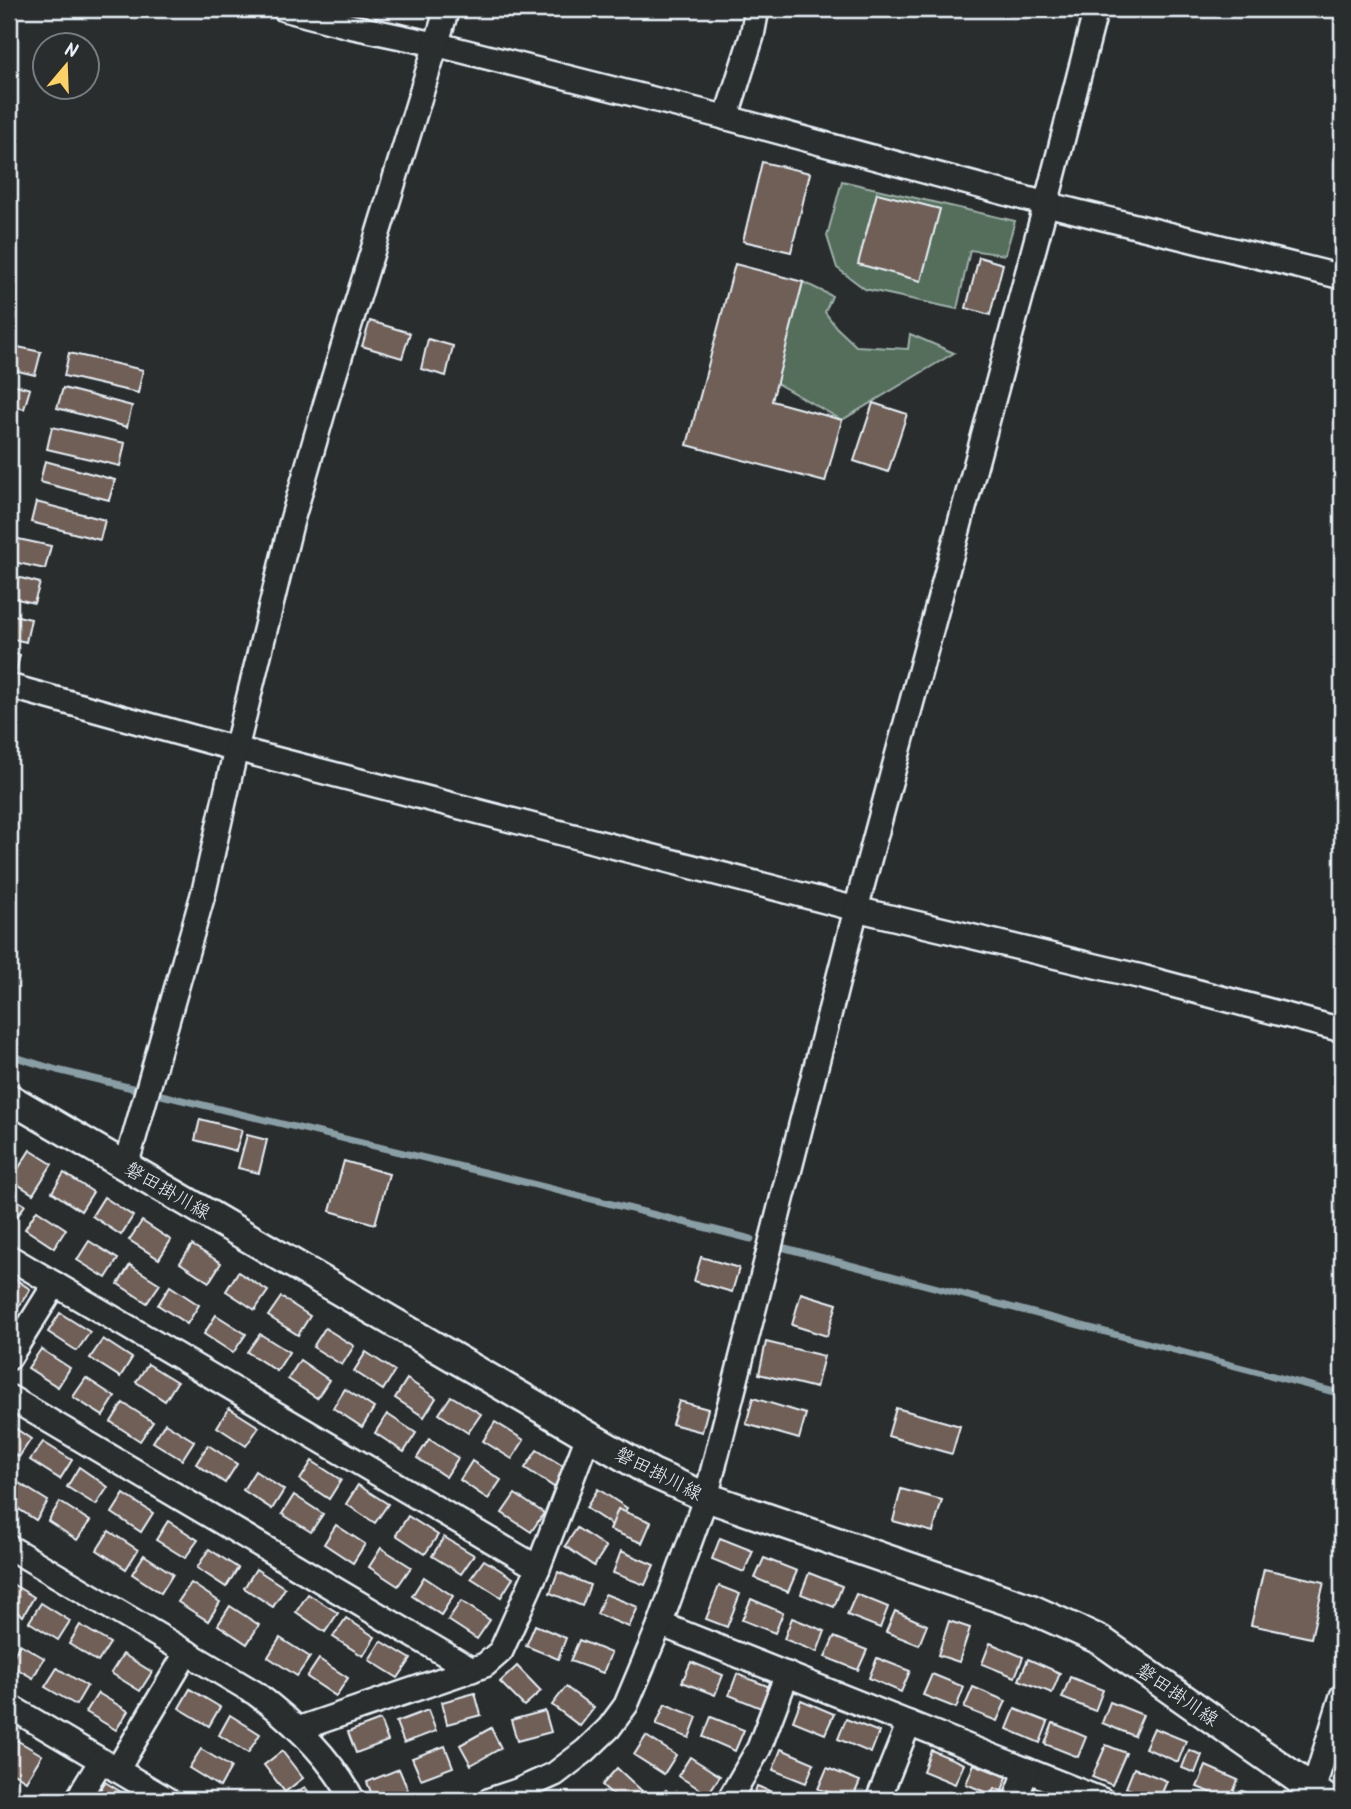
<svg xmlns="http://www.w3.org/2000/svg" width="1351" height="1809" viewBox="0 0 1351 1809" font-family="Kalam,'Klee One',sans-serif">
	<rect width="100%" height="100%" fill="#2a2d2e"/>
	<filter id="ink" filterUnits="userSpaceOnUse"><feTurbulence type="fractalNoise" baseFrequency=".0143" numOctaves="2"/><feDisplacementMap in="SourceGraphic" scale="14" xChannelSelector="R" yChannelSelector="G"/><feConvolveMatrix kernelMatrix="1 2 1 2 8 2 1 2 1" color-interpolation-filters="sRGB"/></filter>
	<g filter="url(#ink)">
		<g fill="#556e5c" stroke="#9eb0aa" stroke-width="2">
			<path d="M842,181l173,40 -10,34 -35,-5 -13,59 -92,-20 -28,-21 -10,-32z"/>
			<path d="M803,282l29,14 -7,16 11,15 20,19 52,3 2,-15 44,19 -112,67 -66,-37z"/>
		</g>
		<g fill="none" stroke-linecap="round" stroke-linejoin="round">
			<g stroke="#899ea5" stroke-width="7">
				<path d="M9,1055l48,15 451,108 243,61"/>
				<path d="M785,1248l557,146"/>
			</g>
		</g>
		<g fill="#6f5e56" stroke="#e8f1f8" stroke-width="2">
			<path d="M762,162l48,11 -19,79 -48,-11z"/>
			<path d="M877,193l63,16 -19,72 -63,-17z"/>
			<path d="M979,257l24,7 -13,51 -24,-7z"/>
			<path d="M735,264l68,18 -31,119 70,19 -17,62 -138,-37z"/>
			<path d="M370,321l40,12 -8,25 -40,-12z"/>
			<path d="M428,339l25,7 -7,30 -25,-7z"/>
			<path d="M9,345l32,7 -6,23 -26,-6z"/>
			<path d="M69,353l74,17 -5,23 -74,-17z"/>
			<path d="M9,383l21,6 -6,20 -15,-4z"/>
			<path d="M63,388l69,18 -5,21 -70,-19z"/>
			<path d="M873,403l34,11 -19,58 -34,-11z"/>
			<path d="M52,427l73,16 -5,23 -73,-17z"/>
			<path d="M45,461l70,19 -6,20 -69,-18z"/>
			<path d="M36,502l69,18 -5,20 -69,-18z"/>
			<path d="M9,537l42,9 -6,23 -36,-8z"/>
			<path d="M9,575l31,8 -6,20 -25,-6z"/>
			<path d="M9,614l22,5 -5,23 -17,-4z"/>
			<path d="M9,652l11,3 -5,21 -6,-2z"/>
			<path d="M200,1119l42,11 -6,21 -41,-11z"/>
			<path d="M247,1135l20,5 -8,33 -21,-5z"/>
			<path d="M30,1150l22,14 -19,30 -22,-14z"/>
			<path d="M344,1161l45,13 -14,50 -45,-13z"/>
			<path d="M64,1173l29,19 -12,19 -29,-19z"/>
			<path d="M9,1195l16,10 -13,19 -3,-2z"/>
			<path d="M104,1197l29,19 -12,19 -29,-19z"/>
			<path d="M37,1210l29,19 -12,19 -29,-19z"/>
			<path d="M142,1221l29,19 -12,19 -30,-19z"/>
			<path d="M89,1241l29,18 -12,19 -29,-18z"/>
			<path d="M192,1245l29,18 -12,19 -29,-19z"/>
			<path d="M701,1257l38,11 -7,24 -38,-11z"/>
			<path d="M130,1265l30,19 -13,19 -29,-19z"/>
			<path d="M238,1272l30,19 -13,19 -29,-19z"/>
			<path d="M9,1275l21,14 -12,19 -9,-6z"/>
			<path d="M170,1286l29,19 -12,19 -29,-19z"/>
			<path d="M801,1293l36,11 -10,32 -35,-11z"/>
			<path d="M281,1297l29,19 -12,19 -30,-19z"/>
			<path d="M60,1313l30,19 -13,19 -29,-19z"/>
			<path d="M216,1315l30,19 -13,19 -29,-19z"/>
			<path d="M325,1328l29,18 -12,19 -29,-18z"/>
			<path d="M260,1334l29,18 -12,19 -30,-19z"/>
			<path d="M103,1339l29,19 -12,19 -30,-19z"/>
			<path d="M766,1342l58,14 -8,32 -57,-14z"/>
			<path d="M41,1349l29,19 -12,19 -30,-19z"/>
			<path d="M366,1352l29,19 -12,19 -29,-19z"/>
			<path d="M300,1360l29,20 -12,18 -29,-19z"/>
			<path d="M148,1364l29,18 -12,19 -29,-19z"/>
			<path d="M86,1378l29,19 -12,19 -30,-19z"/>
			<path d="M407,1379l29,19 -12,19 -29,-19z"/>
			<path d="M345,1389l29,19 -12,19 -29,-19z"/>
			<path d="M451,1396l30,18 -13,19 -29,-19z"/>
			<path d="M753,1398l53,16 -7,25 -53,-15z"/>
			<path d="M679,1401l29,8 -6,23 -30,-8z"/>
			<path d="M123,1403l30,19 -13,19 -29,-19z"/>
			<path d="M229,1408l30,19 -13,19 -29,-19z"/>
			<path d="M896,1408l64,18 -8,28 -64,-18z"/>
			<path d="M387,1414l29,19 -12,19 -29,-19z"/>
			<path d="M495,1422l29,18 -12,19 -29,-18z"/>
			<path d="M165,1423l29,18 -12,19 -29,-18z"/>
			<path d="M9,1424l22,15 -12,18 -10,-6z"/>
			<path d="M429,1439l29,19 -12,19 -29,-19z"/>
			<path d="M43,1442l29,18 -12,19 -30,-19z"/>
			<path d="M208,1445l29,19 -12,19 -29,-19z"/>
			<path d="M537,1450l29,18 -12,19 -29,-19z"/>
			<path d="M312,1461l29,19 -12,19 -29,-19z"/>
			<path d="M472,1461l29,19 -13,19 -28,-19z"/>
			<path d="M79,1467l29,20 -12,18 -29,-18z"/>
			<path d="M255,1471l29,19 -12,19 -29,-19z"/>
			<path d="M19,1483l29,18 -12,19 -27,-17v-5z"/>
			<path d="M358,1485l30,19 -13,19 -29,-19z"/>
			<path d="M598,1489l29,19 -12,19 -29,-19z"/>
			<path d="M901,1489l41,11 -9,32 -40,-11z"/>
			<path d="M124,1494l29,19 -12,19 -29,-19z"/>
			<path d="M515,1494l29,19 -13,19 -29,-19z"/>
			<path d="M294,1495l29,19 -12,18 -29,-18z"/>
			<path d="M60,1502l30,19 -13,19 -29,-19z"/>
			<path d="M618,1509l33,13 -9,21 -32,-13z"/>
			<path d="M408,1516l30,19 -13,19 -29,-19z"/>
			<path d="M168,1521l30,19 -13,18 -29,-18z"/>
			<path d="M336,1525l29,19 -12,19 -29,-19z"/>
			<path d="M577,1528l29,19 -12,19 -29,-20z"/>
			<path d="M109,1531l29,19 -12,19 -29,-19z"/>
			<path d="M444,1537l30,18 -13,19 -29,-18z"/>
			<path d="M720,1538l33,13 -9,21 -32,-13z"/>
			<path d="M381,1548l30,19 -13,19 -29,-19z"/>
			<path d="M209,1549l29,19 -12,19 -29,-19z"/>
			<path d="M621,1551l33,14 -9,20 -32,-12z"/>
			<path d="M144,1555l29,19 -12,19 -29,-19z"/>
			<path d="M764,1558l33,13 -9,21 -33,-14z"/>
			<path d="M484,1560l29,18 -12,19 -30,-19z"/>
			<path d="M256,1569l29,19 -12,19 -29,-19z"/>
			<path d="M1264,1569l60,13 -13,56 -60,-13z"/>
			<path d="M558,1572l32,13 -8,21 -32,-13z"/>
			<path d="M809,1573l33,13 -8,21 -33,-13z"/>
			<path d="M424,1577l29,19 -12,19 -29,-19z"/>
			<path d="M9,1582l25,15 -11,19 -14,-9z"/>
			<path d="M191,1583l29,19 -12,19 -30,-19z"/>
			<path d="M719,1586l21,8 -13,33 -21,-8z"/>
			<path d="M308,1594l30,19 -13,19 -29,-20z"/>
			<path d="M605,1594l33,13 -9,20 -32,-13z"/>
			<path d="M856,1594l32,13 -8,21 -33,-13z"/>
			<path d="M751,1599l32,14 -8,20 -33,-13z"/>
			<path d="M461,1601l29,19 -13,19 -29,-19z"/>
			<path d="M41,1603l29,18 -12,19 -29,-18z"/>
			<path d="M230,1606l29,19 -12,19 -29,-19z"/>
			<path d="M895,1611l32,14 -8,20 -33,-13z"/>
			<path d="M346,1618l29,19 -12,19 -30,-19z"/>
			<path d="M792,1618l33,13 -8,21 -33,-13z"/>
			<path d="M949,1621l21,7 -11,34 -21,-7z"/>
			<path d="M80,1625l30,18 -12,19 -29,-18z"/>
			<path d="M535,1625l31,13 -8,21 -32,-13z"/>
			<path d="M834,1637l33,13 -9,20 -33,-13z"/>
			<path d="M280,1638l30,19 -13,19 -29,-19z"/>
			<path d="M579,1640l32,13 -8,20 -33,-12z"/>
			<path d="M381,1641l30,18 -13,19 -29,-18z"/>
			<path d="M990,1643l33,14 -8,20 -33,-13z"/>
			<path d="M20,1644l24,14 -11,20 -24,-14z"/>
			<path d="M123,1654l29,18 -12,19 -29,-18z"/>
			<path d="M877,1658l33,13 -9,21 -32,-14z"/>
			<path d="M319,1659l29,19 -12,18 -29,-19z"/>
			<path d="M1028,1659l32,14 -8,20 -33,-13z"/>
			<path d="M691,1662l32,13 -8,20 -33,-13z"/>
			<path d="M517,1666l24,25 -17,15 -24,-24z"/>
			<path d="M57,1668l30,18 -11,19 -31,-18z"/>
			<path d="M737,1674l33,13 -9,21 -32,-13z"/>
			<path d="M932,1674l32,13 -8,21 -33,-13z"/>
			<path d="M1070,1677l33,13 -8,21 -33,-13z"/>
			<path d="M566,1687l28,21 -14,18 -28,-21z"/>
			<path d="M973,1687l33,14 -9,20 -33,-13z"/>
			<path d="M190,1689l30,18 -11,19 -30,-18z"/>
			<path d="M98,1693l30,18 -12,19 -30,-18z"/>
			<path d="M475,1693l6,22 -34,9 -5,-22z"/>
			<path d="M801,1700l33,14 -9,20 -32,-13z"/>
			<path d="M1110,1702l33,13 -9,21 -32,-13z"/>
			<path d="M665,1704l32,13 -8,21 -33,-13z"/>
			<path d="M1015,1709l33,13 -8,21 -33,-14z"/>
			<path d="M428,1710l8,21 -32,12 -8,-21z"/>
			<path d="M545,1711l6,21 -34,9 -6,-21z"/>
			<path d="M230,1715l30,19 -12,19 -29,-18z"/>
			<path d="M711,1717l33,13 -9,21 -32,-14z"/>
			<path d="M846,1719l33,13 -8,21 -33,-14z"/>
			<path d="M380,1720l8,21 -32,12 -8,-21z"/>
			<path d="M1053,1723l33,14 -8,20 -33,-13z"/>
			<path d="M491,1728l10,20 -30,17 -11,-20z"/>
			<path d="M1154,1728l32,13 -8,21 -33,-14z"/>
			<path d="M646,1736l30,19 -12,19 -30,-19z"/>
			<path d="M13,1738l29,17 -16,26 -17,-11v-25z"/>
			<path d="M1106,1745l20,8 -14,32 -20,-8z"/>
			<path d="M445,1746l8,21 -32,12 -9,-21z"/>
			<path d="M201,1749l30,18 -11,20 -31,-19z"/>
			<path d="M781,1749l33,14 -8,20 -33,-13z"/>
			<path d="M931,1750l33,14 -9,20 -32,-13z"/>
			<path d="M1189,1750l13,5 -7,18 -13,-5z"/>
			<path d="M282,1751l21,27 -18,14 -21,-27z"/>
			<path d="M690,1757l30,19 -12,18 -30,-18z"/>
			<path d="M974,1764l33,13 -8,21 -33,-14z"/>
			<path d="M1206,1766l32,14 -8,20 -33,-13z"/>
			<path d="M617,1768l25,23 -8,9h-16l-16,-15z"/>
			<path d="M827,1768l33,13 -8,19 -34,-11z"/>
			<path d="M1134,1768l33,13 -8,19 -33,-12z"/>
			<path d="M399,1769l9,21 -26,10h-8l-7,-18z"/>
			<path d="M105,1782l29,18h-40z"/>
			<path d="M9,1784l10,6 -7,10h-3z"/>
			<path d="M757,1786l33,13v1h-38z"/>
			<path d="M305,1787l9,13h-26l-2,-2z"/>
			<path d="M994,1788l13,5 -3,7h-15z"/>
			<path d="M666,1790l11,10h-21z"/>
			<path d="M1242,1791l22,9h-26z"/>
		</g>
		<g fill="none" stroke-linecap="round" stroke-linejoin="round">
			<g stroke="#e8f1f8" stroke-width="28">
				<g id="minor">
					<path d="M284,9l65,17 86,18 289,73 322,87 296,73"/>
					<path d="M726,118l26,-82 5,-27"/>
					<path d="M9,686l227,63 620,160 286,68 200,53"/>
					<path d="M126,1166l78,-275 32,-142 55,-225 33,-115 123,-400"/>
					<path d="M9,1257l529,311"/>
					<path d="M9,1358l46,-74"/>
					<path d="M9,1397l463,273"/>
					<path d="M9,1547l246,146c39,29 75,64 98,107"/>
					<path d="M660,1624l442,176"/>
					<path d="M9,1706l159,94"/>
					<path d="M298,1729l187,-64 16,-14 37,-83 50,-132"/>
					<path d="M117,1770l70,-118"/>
					<path d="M77,1800l24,-39"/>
					<path d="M490,1800l27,-9 38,-17 30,-23 24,-23 17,-23 34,-81 46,-127 155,-607 185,-686 50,-195"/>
					<path d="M729,1800l30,-52 28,-74"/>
					<path d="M878,1800l31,-77"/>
					<path d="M1015,1800l12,-30"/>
					<path d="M1310,1800l32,-104"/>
				</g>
			</g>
			<g stroke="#e8f1f8" stroke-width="33">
				<path id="major" d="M9,1098l643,375 54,24 323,111 71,32 228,160"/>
			</g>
			<use href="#minor" stroke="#2a2d2e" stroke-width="23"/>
			<use href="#major" stroke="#2a2d2e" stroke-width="28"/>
		</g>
	</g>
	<g text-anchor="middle" stroke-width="5" stroke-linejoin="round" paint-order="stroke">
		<g font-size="19" fill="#e8f1f8" stroke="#2a2d2e">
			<text transform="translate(168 1190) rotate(30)" y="7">磐田掛川線</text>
			<text transform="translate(659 1473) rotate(27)" y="7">磐田掛川線</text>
			<text transform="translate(1178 1694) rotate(35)" y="7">磐田掛川線</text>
		</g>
	</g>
	<rect width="1351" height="1809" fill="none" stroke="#2a2d2e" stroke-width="35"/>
	<rect x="18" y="18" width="1316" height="1774" fill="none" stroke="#e8f1f8" stroke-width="2.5" filter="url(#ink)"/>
	<g transform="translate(66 66) rotate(19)"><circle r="33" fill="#2a2d2e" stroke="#767b7f" stroke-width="2"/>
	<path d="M0-5L12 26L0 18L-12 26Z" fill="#ffd166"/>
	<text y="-10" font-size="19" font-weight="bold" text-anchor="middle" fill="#e8f1f8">N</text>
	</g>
</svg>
